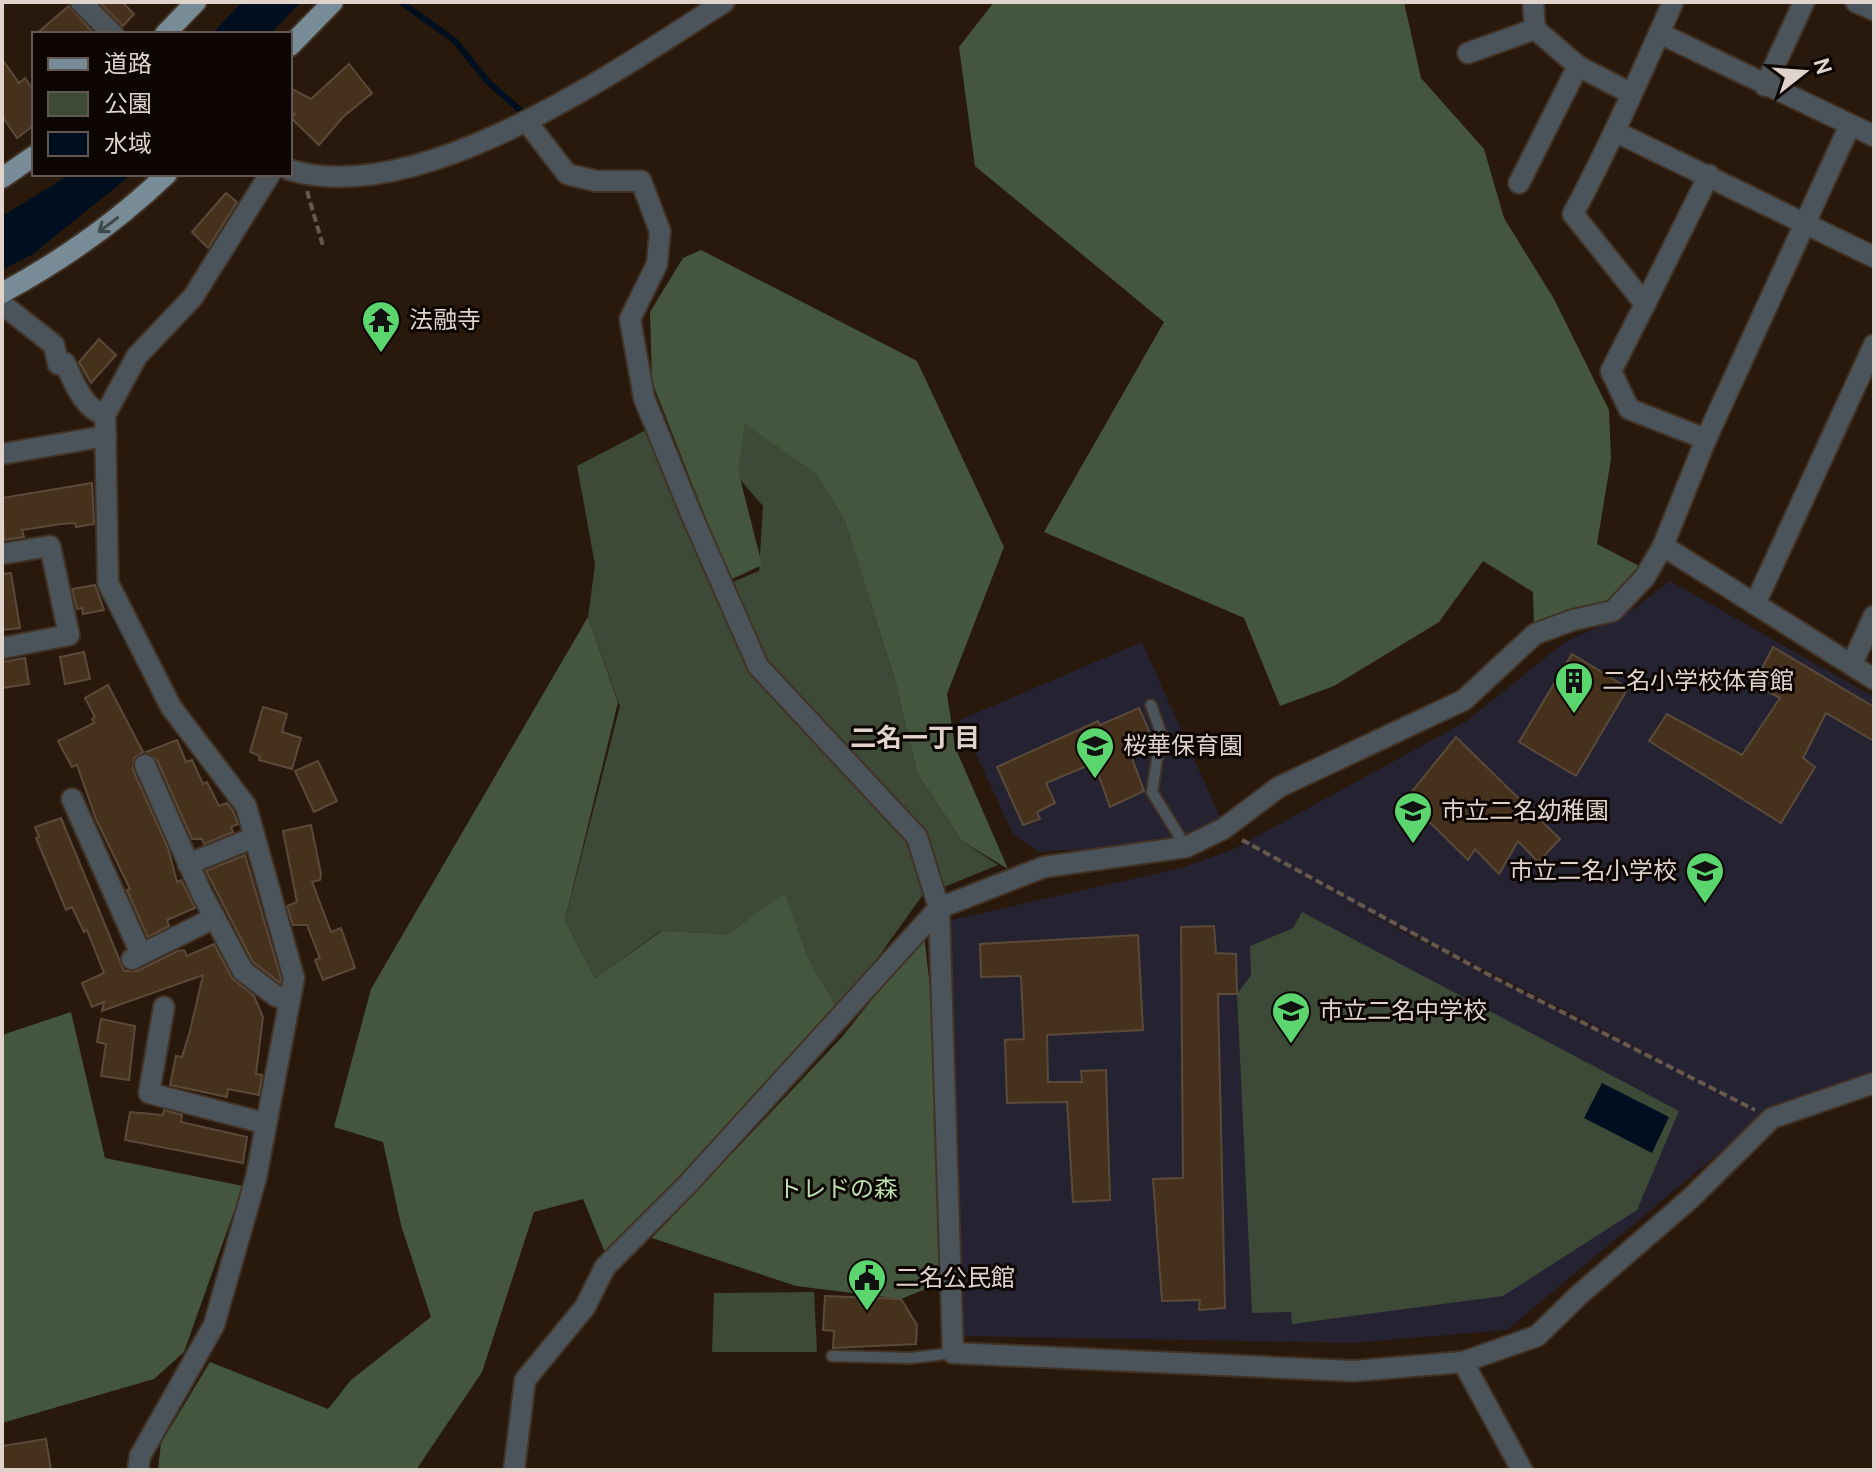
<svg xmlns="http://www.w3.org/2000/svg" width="1876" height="1472" viewBox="0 0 1876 1472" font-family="Cabin,'Noto Sans JP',sans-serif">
	<rect width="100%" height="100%" fill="#29190c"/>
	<g fill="#252232" fill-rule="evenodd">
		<path d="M1670,581l204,116v378l-107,38 -260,217 -155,13 -390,-7 -15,-415 234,-53 53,-19 231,-127 100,-80 63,-29zM1329,895l157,75 174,89h-1z"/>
		<path d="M1142,642l79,177 -37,23 -145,10 -26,-18 -53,-114z"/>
	</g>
	<g fill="#3c4a37">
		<path d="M745,423l70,50 29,46 51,161 22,93 45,68 36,24 -76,31 -83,116 -32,-57 -22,-61 -57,40 -67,-3 -66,47 -30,-58 55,-214 -32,-89 7,-52 -18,-99 71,-37 67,160 44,-18 4,-65 -27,-31z"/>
		<path d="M1302,912l377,199 -42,99 -134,86 -211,28 -1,-12 -39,1 -15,-319 14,-19 -1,-29 43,-18z"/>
		<path d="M814,1292l3,60h-105l2,-59z"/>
	</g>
	<g fill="#45563e">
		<path d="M994,2h410l17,76 63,71 20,69 50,81 55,111 2,49 -14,85 48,25 -37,31 -74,30 -1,-38 -50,-31 -44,61 -105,64 -54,20 -36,-88 -200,-86 120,-210 -189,-156 -16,-119z"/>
		<path d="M701,250l216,111 87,186 -57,147 8,53 53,122 -46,-28 -45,-68 -22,-93 -51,-161 -29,-46 -70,-49 -7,46 24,95 -32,15 -78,-198 -2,-70 33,-54z"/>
		<path d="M588,617l30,85 -53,218 30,58 67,-47 66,3 57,-41 22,62 32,57 -233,243 -23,-56 -49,13 -52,160 -66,98h-258l3,-27 49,-81 118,47 23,-29 80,-63 -30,-92 -18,-83 -49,-15 37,-138z"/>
		<path d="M924,934l11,99 6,250 -40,16 -105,-13 -144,-48 190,-201z"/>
		<path d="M71,1012l34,146 138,28 -59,166 -30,27 -152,44v-388z"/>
	</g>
	<g fill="#000f1f">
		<path d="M242,2h59l-31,32h-58z"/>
		<path d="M71,174h61l-99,80 -31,16v-54z"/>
		<path d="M1602,1083l67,34 -17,36 -68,-35z"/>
	</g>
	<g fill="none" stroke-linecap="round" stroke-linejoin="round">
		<g stroke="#000f1f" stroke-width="6">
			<path d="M401,2l54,39 33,41 33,29"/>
			<path d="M106,599l21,43"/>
		</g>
	</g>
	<g fill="#45311c" stroke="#5b4a3a" stroke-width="2">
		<path d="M99,2h23l12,12 -11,12z"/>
		<path d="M69,6l25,28h-58z"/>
		<path d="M2,59l17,24 6,-5 9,14v33l-17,13 -15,-22z"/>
		<path d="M349,64l23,29 -29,24 -24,28 -28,-27 4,-4 -5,-5v-21l21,11z"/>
		<path d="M226,193l11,9 -29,46 -16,-16z"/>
		<path d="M99,339l17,16 -25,28 -12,-21z"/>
		<path d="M92,483l2,41 -18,3 -1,-4 -14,1 -39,6 2,7 -20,3 -2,-42z"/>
		<path d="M11,573l9,55 -18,2v-56z"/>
		<path d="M95,585l9,25 -21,4 -1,-6 -5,1 -5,-20z"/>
		<path d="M1773,647l101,60v34l-48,-28 -23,45 12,9 -34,56 -132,-82 18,-27 75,41 38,-57 -26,-14z"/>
		<path d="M84,652l6,27 -25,5 -5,-27z"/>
		<path d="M1572,654l56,34 -52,88 -57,-34z"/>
		<path d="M25,658l4,26 -27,4v-26z"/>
		<path d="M108,685l35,67 -9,6 -1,12 35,78 9,34 4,-2 14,28 -28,12 2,6 -21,11 -21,-47 3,-1 -34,-70 -19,-54 -5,2 -14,-26 36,-18 -2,-4 3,-2 -10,-19z"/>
		<path d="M263,707l24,7 -5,18 19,6 -9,31 -33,-9 1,-4 -10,-4z"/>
		<path d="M1139,708l13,30 -24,9 16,44 -34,16 -16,-44 -48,20 9,20 -18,9 3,7 -17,6 -26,-58 101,-46 2,4z"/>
		<path d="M1456,737l104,102 -22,23 -20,-21 -19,33 -24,-25 -7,11 -62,-61z"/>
		<path d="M177,740l9,22 6,-2 11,24 4,-2 12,24 8,-3 6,8 5,13 -7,3 2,5 -29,12 -2,-5h-10l-35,-79 -11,-8z"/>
		<path d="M318,761l19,40 -23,11 -19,-41z"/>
		<path d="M61,818l63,153h13l41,-20 6,-1 3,6 27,-12 18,34 22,18 9,21 -7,57 6,1 -3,20 -31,-6 -1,8 -57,-12 6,-29 6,1 8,-26 13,-56 -101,36 2,-9 -12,5 -10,-24 22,-10 -17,-43 -3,2 -12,-25 -6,3 -30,-72 3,-1 -4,-10z"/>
		<path d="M311,825l10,49 -1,6 -8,2 19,50 10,-4 14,40 -32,12 -8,-20 5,-2 -13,-33h-14l-6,-19 10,-4 -14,-71z"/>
		<path d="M245,855l36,124 -1,4 -27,-21 -47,-91z"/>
		<path d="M1214,926l2,27 20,1 1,40h-19l7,314 -26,2 1,-10 -38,1 -9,-122 30,-1 -2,-251z"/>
		<path d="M1138,935l5,95 -96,5 1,47h34l-1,-11 25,-1 4,130 -37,2 -6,-100 -60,1 -2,-63 19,-1 -3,-63 -40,1 -1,-33z"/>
		<path d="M101,1019l34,7 -6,54 -28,-4 5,-32 -9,-2z"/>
		<path d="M164,1110l18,5 -1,7 66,15 -4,26 -118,-23 5,-28 33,3z"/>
		<path d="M825,1296l76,3 16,26 -1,19 -83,4 1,-17 -11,-1z"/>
		<path d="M46,1439l5,31h-49v-24z"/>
	</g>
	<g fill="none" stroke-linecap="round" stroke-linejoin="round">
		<g stroke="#423327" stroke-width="14">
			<g id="service">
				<path d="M1151,705l10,28 -9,59 34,55"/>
				<path d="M832,1356l79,2 42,-5"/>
			</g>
		</g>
		<g stroke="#423327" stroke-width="24">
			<g id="minor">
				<path d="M81,2l32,32"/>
				<path d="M1533,2l2,27 43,37 52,27"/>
				<path d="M1673,2c-32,72 -63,143 -100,212l72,90 -34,67 18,38 77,30"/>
				<path d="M1856,2l18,8"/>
				<path d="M1659,33l215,103"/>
				<path d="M1468,53l67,-24"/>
				<path d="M1765,86l39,-84"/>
				<path d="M527,122l40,52 29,7h45l19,50 -3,33 -27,55 14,79 48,118 66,150 159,171 22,71 14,445 401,18 109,-9 74,-26 42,-41 112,-97 81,-80 102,-35"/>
				<path d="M1850,125l-144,314 -43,107 211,133"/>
				<path d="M1616,132l258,125"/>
				<path d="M290,170c130,39 328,-100 434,-168"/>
				<path d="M1519,183l59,-117"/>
				<path d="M2,304l52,41 4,19 7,-1c9,19 18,46 40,52"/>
				<path d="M1645,304l64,-129"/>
				<path d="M2,454l104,-18"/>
				<path d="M2,554l48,-8 19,89 -67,13"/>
				<path d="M1755,604l119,-259"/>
				<path d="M1852,664l22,-48"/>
				<path d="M145,765l57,129 41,77 33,25 13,5"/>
				<path d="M72,799l69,155"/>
				<path d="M188,864l65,-26"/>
				<path d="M132,959l82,-41"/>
				<path d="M164,1007l-15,86 115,30"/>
				<path d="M1463,1362l59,108"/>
				<path d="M514,1470l11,-90 60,-73 20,-40 83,-83 251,-276 105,-41 142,-20 37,-18 56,-42 185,-87 71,-66 38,-14 40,-9 32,-34 18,-31"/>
			</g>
		</g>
		<g stroke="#423327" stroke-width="24">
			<path id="tertiary" d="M138,1470l2,-14 74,-131 42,-147 38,-200 -48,-172 -75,-99 -63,-124 -3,-168 32,-59 56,-59 77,-123"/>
		</g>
		<g stroke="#423327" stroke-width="24">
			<g id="primary">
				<path d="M165,34l31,-32"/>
				<path d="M290,46l43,-44"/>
				<path d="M2,178l32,-22"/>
				<path d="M2,293c61,-33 115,-71 165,-119"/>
			</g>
		</g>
		<g stroke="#68594e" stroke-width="4" stroke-dasharray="8 4" stroke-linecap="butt">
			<path d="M307,191l16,55"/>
			<path d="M1242,840l251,137 262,133"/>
		</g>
		<use href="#service" stroke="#4b545a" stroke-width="10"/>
		<use href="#minor" stroke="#4b545a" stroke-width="20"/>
		<use href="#tertiary" stroke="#4b545a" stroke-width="20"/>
		<use href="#primary" stroke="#788c97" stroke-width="20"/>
	</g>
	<defs><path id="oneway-shaft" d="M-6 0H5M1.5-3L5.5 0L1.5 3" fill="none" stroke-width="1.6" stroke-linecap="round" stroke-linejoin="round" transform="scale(2)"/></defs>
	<use stroke="#42494d" href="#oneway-shaft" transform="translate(108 225) rotate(143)"/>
	<defs>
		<g id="temple-pin" transform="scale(2)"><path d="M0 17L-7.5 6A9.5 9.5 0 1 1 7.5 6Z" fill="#5bd56e" stroke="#0d0603"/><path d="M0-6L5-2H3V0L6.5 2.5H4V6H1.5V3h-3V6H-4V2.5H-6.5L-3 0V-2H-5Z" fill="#111"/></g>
		<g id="building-pin" transform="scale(2)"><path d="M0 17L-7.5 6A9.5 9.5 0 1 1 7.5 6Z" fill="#5bd56e" stroke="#0d0603"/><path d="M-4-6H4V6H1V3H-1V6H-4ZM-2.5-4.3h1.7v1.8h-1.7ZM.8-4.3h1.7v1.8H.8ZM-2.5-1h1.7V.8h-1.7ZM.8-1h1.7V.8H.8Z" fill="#111"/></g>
		<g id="school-pin" transform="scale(2)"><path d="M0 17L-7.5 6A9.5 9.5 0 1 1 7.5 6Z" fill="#5bd56e" stroke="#0d0603"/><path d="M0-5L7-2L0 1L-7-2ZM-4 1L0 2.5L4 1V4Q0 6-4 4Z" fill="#111"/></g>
		<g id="civic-pin" transform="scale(2)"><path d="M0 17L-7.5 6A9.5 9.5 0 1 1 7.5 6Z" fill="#5bd56e" stroke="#0d0603"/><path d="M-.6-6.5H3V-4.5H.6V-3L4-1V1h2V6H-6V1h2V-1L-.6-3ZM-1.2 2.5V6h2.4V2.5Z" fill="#111"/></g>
	</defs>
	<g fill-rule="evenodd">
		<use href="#temple-pin" x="381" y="320"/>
		<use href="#building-pin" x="1574" y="681"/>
		<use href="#school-pin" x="1095" y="746"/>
		<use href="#school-pin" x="1413" y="811"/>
		<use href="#school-pin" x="1705" y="871"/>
		<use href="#school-pin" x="1291" y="1011"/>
		<use href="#civic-pin" x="867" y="1278"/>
	</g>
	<g text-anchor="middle" stroke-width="6" stroke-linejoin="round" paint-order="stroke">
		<g font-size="24" fill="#dfd3cb" stroke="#0d0603" text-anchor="start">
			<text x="409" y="328">法融寺</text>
			<text x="1602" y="689">二名小学校体育館</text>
			<text x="1123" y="754">桜華保育園</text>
			<text x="1441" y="819">市立二名幼稚園</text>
			<text x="1677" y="879" text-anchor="end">市立二名小学校</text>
			<text x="1319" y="1019">市立二名中学校</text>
			<text x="895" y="1286">二名公民館</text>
		</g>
		<g font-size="24" fill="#bbdeae" stroke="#0d0603">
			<text x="838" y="1197">トレドの森</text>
		</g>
		<g font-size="26" font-weight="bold" fill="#dfd3cb" stroke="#0d0603">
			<text x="915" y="747">二名一丁目</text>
		</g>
	</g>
	<rect width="1876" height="1472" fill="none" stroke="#dfd3cb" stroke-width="8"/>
	<rect x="32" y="32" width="260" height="144" fill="#0d0603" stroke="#615853" stroke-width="2"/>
	<rect x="48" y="58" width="40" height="12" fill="#788c97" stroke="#615853" stroke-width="2"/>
	<text x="104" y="72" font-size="24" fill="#dfd3cb">道路</text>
	<rect x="48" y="92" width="40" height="24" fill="#3c4a37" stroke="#615853" stroke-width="2"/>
	<text x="104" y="112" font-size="24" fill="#dfd3cb">公園</text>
	<rect x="48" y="132" width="40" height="24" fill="#000f1f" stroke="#615853" stroke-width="2"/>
	<text x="104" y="152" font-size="24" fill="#dfd3cb">水域</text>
	<g transform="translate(1804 72) rotate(73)" stroke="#0d0603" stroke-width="6" paint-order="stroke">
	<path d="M0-6L14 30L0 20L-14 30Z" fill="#dfd3cb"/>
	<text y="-12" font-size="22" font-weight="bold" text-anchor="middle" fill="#dfd3cb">N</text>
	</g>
</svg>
